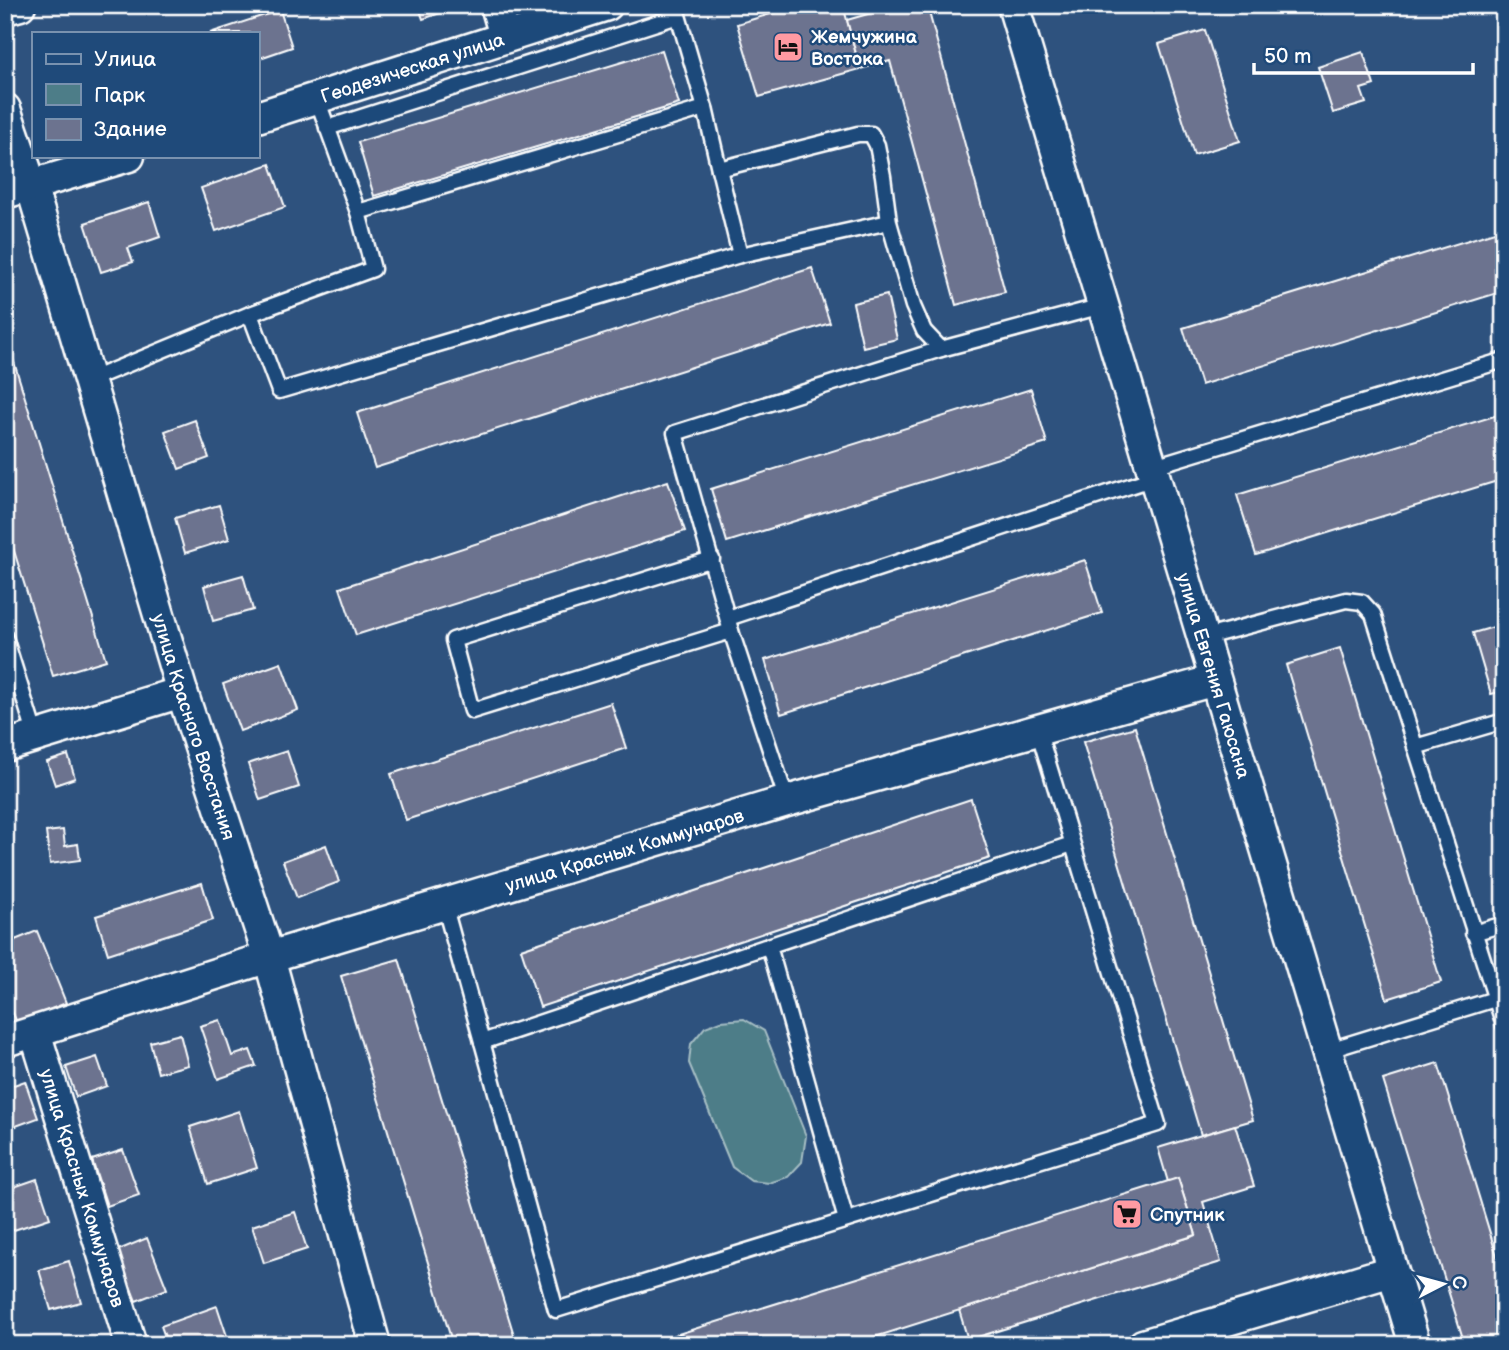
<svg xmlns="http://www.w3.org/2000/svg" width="1509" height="1350" viewBox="0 0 1509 1350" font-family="'Balsamiq Sans',sans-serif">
	<rect width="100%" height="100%" fill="#2e527e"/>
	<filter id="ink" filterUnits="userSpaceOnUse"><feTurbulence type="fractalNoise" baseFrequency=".0143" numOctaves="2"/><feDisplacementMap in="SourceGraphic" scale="14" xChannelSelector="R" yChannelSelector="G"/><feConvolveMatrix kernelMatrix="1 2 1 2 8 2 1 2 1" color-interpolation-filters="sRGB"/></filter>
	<g filter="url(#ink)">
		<path fill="#4d7d88" stroke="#a6bec4" stroke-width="2" d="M744,1019l20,12 42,105 -4,26 -14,15 -19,6 -18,-2 -19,-14 -43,-104 2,-19 14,-17 16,-6z"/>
		<g fill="#6c738f" stroke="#fff" stroke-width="2">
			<path d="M418,5h45l-40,14z"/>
			<path d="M800,5h43l17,64 -101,28 -22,-73z"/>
			<path d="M899,5h28l78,287 -49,13 -66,-244 -30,8 -13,-49z"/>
			<path d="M280,10l12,37 -35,12v-26h-47z"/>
			<path d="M1205,30l35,111 -46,14 -35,-111z"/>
			<path d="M662,50l17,54 -305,92 -16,-54z"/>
			<path d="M1363,52l11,33 -13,4 5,14 -33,10 -15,-46z"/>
			<path d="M270,164l15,43 -69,24 -15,-43z"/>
			<path d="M149,202l11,35 -32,11 5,14 -32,10 -16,-49z"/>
			<path d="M1504,229v62l-303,94 -18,-57z"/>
			<path d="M812,268l18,55 -455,145 -18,-55z"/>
			<path d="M887,295l10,44 -34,8 -10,-44z"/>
			<path d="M5,333l101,327 -53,16 -48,-154z"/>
			<path d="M1031,389l16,54 -320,99 -16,-53z"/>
			<path d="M1504,413v66l-248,76 -19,-60z"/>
			<path d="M195,420l14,38 -30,11 -14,-38z"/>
			<path d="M668,481l17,50 -329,104 -16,-47z"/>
			<path d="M219,505l10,34 -44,14 -10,-35z"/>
			<path d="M1085,560l17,53 -321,101 -16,-54z"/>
			<path d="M243,575l10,35 -40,11 -9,-35z"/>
			<path d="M1504,624v67l-13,3 -18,-61z"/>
			<path d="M1340,648l101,334 -54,17 -101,-334z"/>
			<path d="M281,663l17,47 -58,21 -17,-47z"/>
			<path d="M611,703l15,45 -220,72 -15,-46z"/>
			<path d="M1135,727l118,393 -52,15 -118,-393z"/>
			<path d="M287,751l12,36 -39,13 -12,-36z"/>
			<path d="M68,755l7,23 -20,7 -8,-23z"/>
			<path d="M971,799l19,59 -450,149 -19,-58z"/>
			<path d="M63,830l2,16 13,-2 2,16 -30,4 -4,-32z"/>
			<path d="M326,845l13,37 -42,16 -14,-37z"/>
			<path d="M202,883l11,37 -105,34 -12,-38z"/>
			<path d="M37,931l29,72 -49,20 -12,-29v-50z"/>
			<path d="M399,959l118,386h-64l-112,-369z"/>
			<path d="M220,1020l12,36 18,-6 6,16 -38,13 -18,-53z"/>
			<path d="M180,1034l8,31 -30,8 -8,-31z"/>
			<path d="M97,1057l10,29 -31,11 -10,-30z"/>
			<path d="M1438,1063l66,216v66h-39l-82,-265z"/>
			<path d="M25,1081l13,37 -33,12v-42z"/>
			<path d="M239,1111l18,57 -49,16 -18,-57z"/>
			<path d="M1235,1125l19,61 -51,16 18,60 -253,78 -9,-30 237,-75 -18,-57 -10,4 -10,-34z"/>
			<path d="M123,1150l16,45 -32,11 -15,-46z"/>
			<path d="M1178,1178l18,57 -346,110h-207z"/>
			<path d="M37,1179l13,39 -42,14 -3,-8v-34z"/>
			<path d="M295,1212l12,37 -43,14 -12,-37z"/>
			<path d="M147,1238l20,51 -31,12 -20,-50z"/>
			<path d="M69,1261l12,41 -30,8 -12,-40z"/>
			<path d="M217,1306l13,39h-62l-7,-19z"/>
		</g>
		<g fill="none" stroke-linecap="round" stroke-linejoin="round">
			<g stroke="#fff" stroke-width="19">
				<g id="service">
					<path d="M675,5l30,103 14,61 139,-35h13l6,11 6,31 6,46 24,84 11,25 17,18 161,-43"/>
					<path d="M327,128l351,-112"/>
					<path d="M719,169l21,86"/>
					<path d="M358,212l347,-104"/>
					<path d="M250,314l29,77 461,-136 149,-33"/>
					<path d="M87,381l163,-67 123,-45 -15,-57 -41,-113"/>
					<path d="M1151,467l353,-107"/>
					<path d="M712,559l-259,81 19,71 259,-80"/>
					<path d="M728,618l426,-140"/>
					<path d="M5,637l31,100"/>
					<path d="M1202,638l144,-38 16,2 11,12 131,411"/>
					<path d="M1415,747l89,-26"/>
					<path d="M787,801l-56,-170 -56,-198 266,-84"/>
					<path d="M444,904l112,406 602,-186 -120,-394"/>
					<path d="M1473,933l31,-9"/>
					<path d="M769,946l77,274"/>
					<path d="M482,1042l590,-198"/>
					<path d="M1326,1051l169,-52"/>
				</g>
			</g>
			<g stroke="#fff" stroke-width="35">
				<g id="minor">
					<path d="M496,5l9,31"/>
					<path id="s1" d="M1013,5l402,1340"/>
					<path d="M5,9l15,-4"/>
					<path id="s2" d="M5,109l26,76 151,507 87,265 106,388"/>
					<path id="s3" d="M257,117l350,-112"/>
					<path d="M5,193l124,-37"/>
					<path d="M5,746l177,-54"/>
					<path id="s4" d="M35,1032l96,313"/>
					<path id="s5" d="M5,1041l264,-84 518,-156 428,-121"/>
					<path d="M1143,1345l249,-74"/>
				</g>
			</g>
			<use href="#service" stroke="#1f4a7a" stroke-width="14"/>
			<use href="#minor" stroke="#1f4a7a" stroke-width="30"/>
		</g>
	</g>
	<defs>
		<g id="hotel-square" transform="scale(1.575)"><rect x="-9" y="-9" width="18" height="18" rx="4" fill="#ff9aa2" stroke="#1f4a7a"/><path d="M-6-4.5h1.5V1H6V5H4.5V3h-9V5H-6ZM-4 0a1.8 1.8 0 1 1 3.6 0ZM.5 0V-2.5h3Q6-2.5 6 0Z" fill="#111"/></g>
		<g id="supermarket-square" transform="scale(1.575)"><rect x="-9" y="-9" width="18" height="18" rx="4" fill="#ff9aa2" stroke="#1f4a7a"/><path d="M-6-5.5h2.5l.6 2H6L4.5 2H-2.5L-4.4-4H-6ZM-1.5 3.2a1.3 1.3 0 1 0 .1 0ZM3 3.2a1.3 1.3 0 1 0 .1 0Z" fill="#111"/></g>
	</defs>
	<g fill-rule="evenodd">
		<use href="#hotel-square" x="788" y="47"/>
		<use href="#supermarket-square" x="1127" y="1214"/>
	</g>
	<g text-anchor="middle" stroke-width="5" stroke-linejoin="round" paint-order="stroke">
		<g font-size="19" font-weight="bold" fill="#fff" stroke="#1f4a7a" text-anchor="start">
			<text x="811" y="43">Жемчужина<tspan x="811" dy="22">Востока</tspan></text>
			<text x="1150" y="1221">Спутник</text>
		</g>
		<g font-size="19" fill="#fff" stroke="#1f4a7a">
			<text dy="7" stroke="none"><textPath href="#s3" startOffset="163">Геодезическая улица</textPath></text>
			<text dy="7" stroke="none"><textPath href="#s1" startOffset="700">улица Евгения Гаюсана</textPath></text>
			<text dy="7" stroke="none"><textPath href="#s2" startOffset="646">улица Красного Восстания</textPath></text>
			<text dy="7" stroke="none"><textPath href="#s5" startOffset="648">улица Красных Коммунаров</textPath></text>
			<text dy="7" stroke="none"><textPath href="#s4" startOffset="163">улица Красных Коммунаров</textPath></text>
		</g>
	</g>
	<rect width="1509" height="1350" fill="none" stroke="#1f4a7a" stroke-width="28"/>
	<rect x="14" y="14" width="1481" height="1322" fill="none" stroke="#fff" stroke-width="2.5" filter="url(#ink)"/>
	<rect x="32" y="32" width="228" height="126" fill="#1f4a7a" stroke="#7992af" stroke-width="2"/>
	<rect x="46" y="54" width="35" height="10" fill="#1f4a7a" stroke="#7992af" stroke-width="2"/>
	<text x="94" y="66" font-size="21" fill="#ffffff">Улица</text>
	<rect x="46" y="84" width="35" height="21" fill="#4d7d88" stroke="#7992af" stroke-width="2"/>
	<text x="94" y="102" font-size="21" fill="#ffffff">Парк</text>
	<rect x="46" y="119" width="35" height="21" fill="#6c738f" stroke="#7992af" stroke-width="2"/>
	<text x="94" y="136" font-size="21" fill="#ffffff">Здание</text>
	<g transform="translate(1443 1284) rotate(84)" stroke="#1f4a7a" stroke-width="5" paint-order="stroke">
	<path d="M0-5L12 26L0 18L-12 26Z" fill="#ffffff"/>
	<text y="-10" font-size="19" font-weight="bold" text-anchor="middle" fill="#ffffff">С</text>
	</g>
	<path d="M1254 63v10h219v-10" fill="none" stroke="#ffffff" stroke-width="3.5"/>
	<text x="1264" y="63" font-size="21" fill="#ffffff" stroke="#1f4a7a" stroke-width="5" paint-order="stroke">50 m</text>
</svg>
